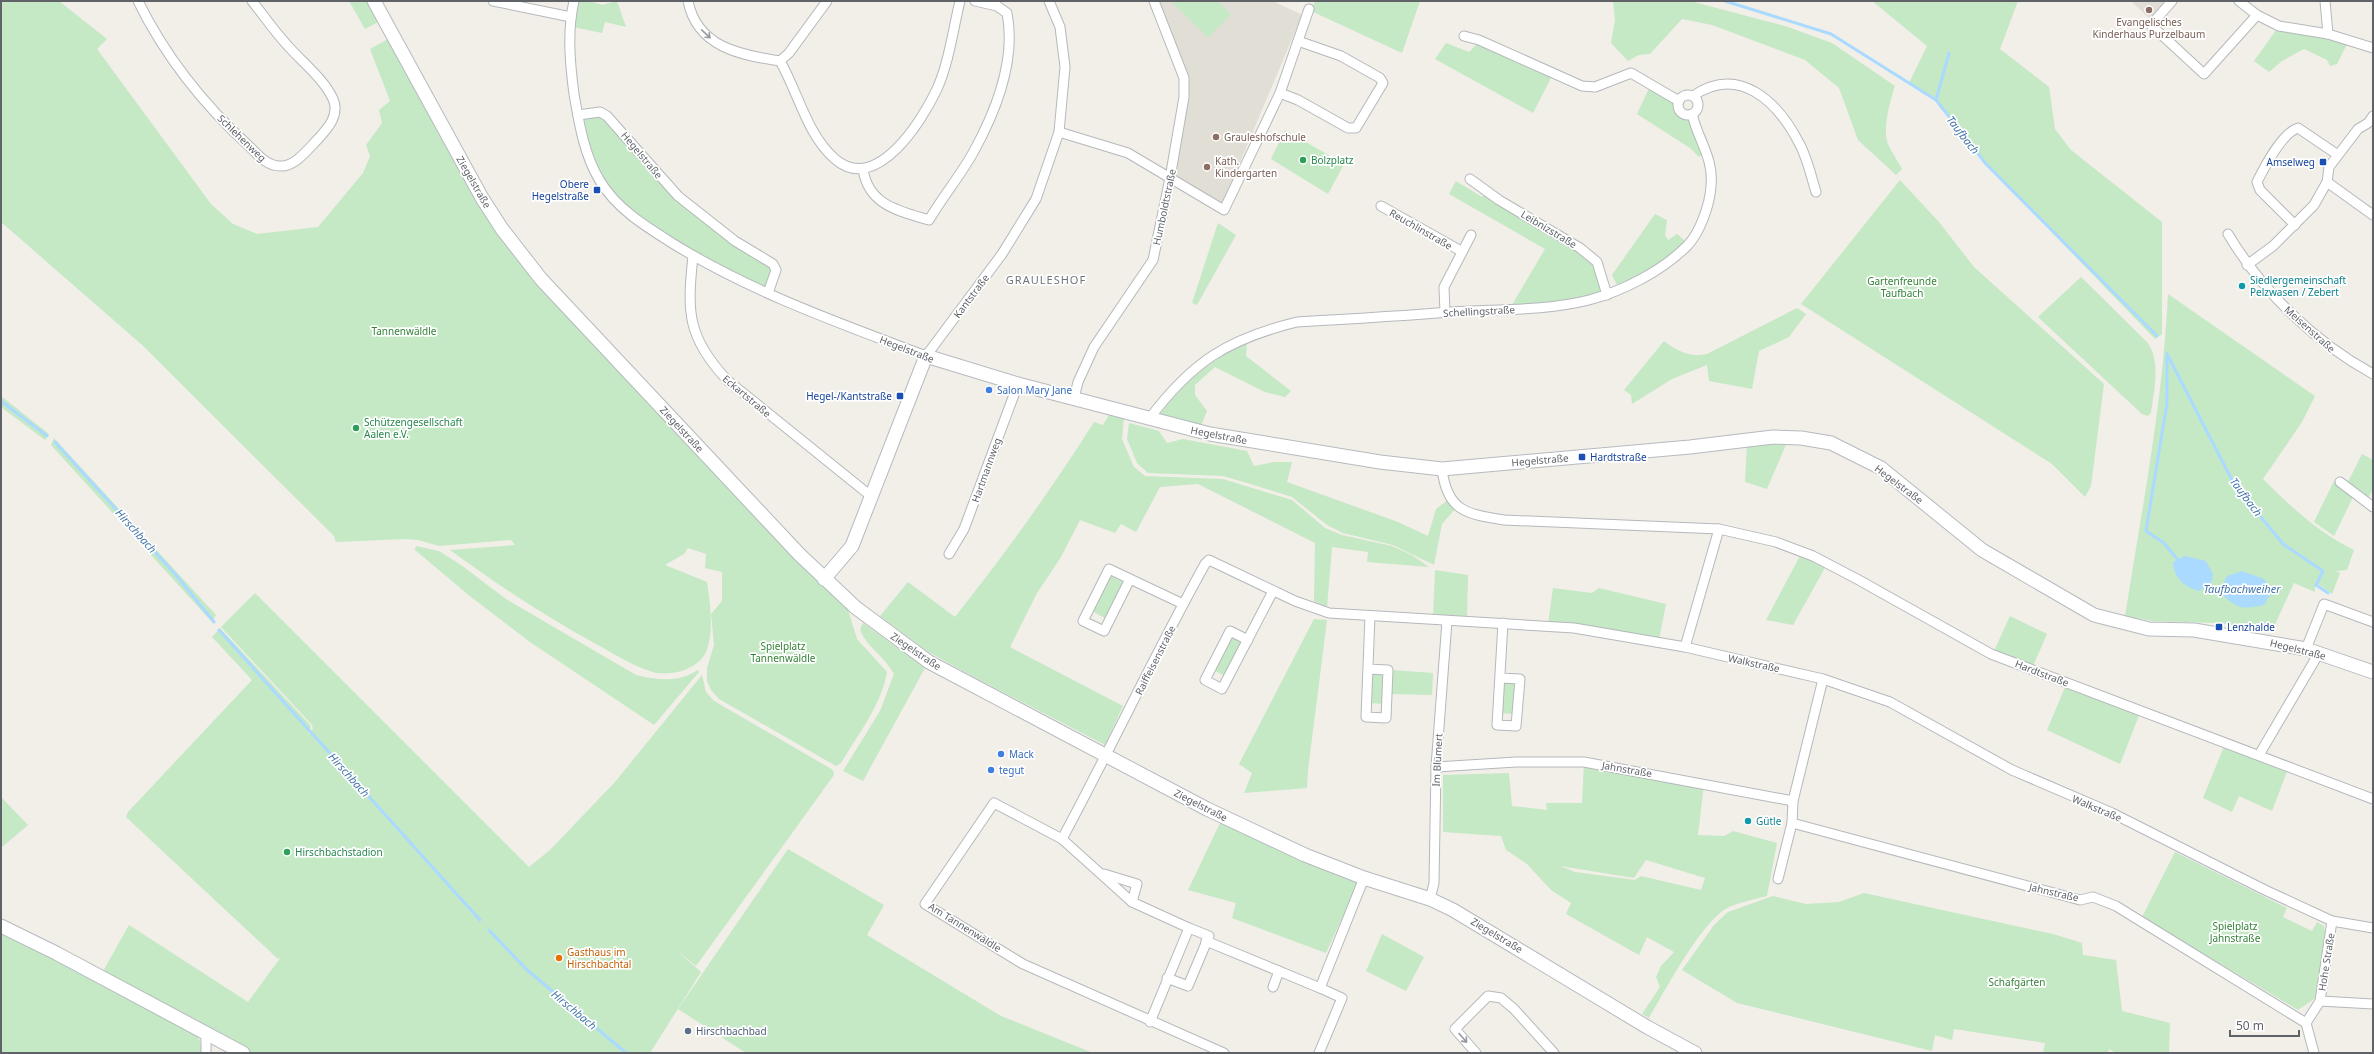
<svg xmlns="http://www.w3.org/2000/svg" width="2374" height="1054" viewBox="0 0 2374 1054" font-family="'Noto Sans',sans-serif">
	<rect width="100%" height="100%" fill="#f1efe8"/>
	<g fill="#e1ded6">
		<path d="M1158,1h115l29,14 -80,190 -48,-28 14,-80z"/>
		<path d="M2131,1h34l-15,18z"/>
	</g>
	<g fill="#c5e8c5" fill-rule="evenodd">
		<path d="M1,1h58l48,38 -10,10 114,155 22,20 24,10 61,-7 45,-54 7,-17 -4,-11 16,-22 -3,-13 11,-9 -20,-52 18,-10 141,232 104,116 151,161 64,62 9,29 30,33c-6,34 -29,62 -46,91l-5,3 -117,-67 -8,-9 -4,-9v-13l7,-23 -3,-31 11,-13v-29l-17,-4 1,-14 -18,-6 -4,6 -19,11 42,17c3,21 7,47 0,67 -6,20 -36,28 -54,23 -20,-6 -39,-18 -57,-28 -52,-28 -99,-60 -146,-94l65,-5 -4,-5 -72,6 -21,-6 -13,-1 -69,3 -2,-6 -193,-192 -140,-122z"/>
		<path d="M349,1h20l11,20 -15,8z"/>
		<path d="M577,1h12l13,4 15,-4 9,26 -21,-5 -3,11 -29,-6z"/>
		<path d="M1171,1h47l13,13 -23,24z"/>
		<path d="M1315,1h105l-18,52 -91,-42z"/>
		<path d="M1613,1h77l95,25 47,17 63,43c-5,15 -13,44 -7,58 4,9 10,17 14,25l-6,6 -38,-35 -19,-52 -34,-28 -93,-35 -30,-6 -32,35 -11,1 -11,6 -17,-18 4,-23z"/>
		<path d="M1872,1h146l-18,48 49,38 6,42 16,21 91,72v112l-7,5 -169,-175 -50,-64 -27,-17 18,-37z"/>
		<path d="M2279,26l70,14 -12,24 -7,2 -3,-6 -23,-11 -22,12 -13,11 -15,-11z"/>
		<path d="M1479,42l73,34 -19,37 -98,-54 11,-16 23,9z"/>
		<path d="M1650,86l25,16 1,6 6,8 8,1 15,36 -6,4 -9,-9 -53,-34z"/>
		<path d="M600,112l78,84 95,68 -5,29 -126,-69 -43,-44 -21,-65z"/>
		<path d="M1285,130l59,34 -16,30 -57,-35z"/>
		<path d="M1900,180l39,42 35,45 130,117 -13,102 -6,11 -33,-33 -251,-160z"/>
		<path d="M1456,181l26,16 5,-6 110,71 10,33 -98,15 36,-61 -96,-55z"/>
		<path d="M1655,214l12,6 -2,15 3,5 9,-6 9,8 -26,23 -42,22 -6,-12z"/>
		<path d="M1218,223l18,12 -39,70 -5,-2z"/>
		<path d="M2081,277l67,66c13,21 6,46 3,70l-3,3 -6,-2 -104,-97z"/>
		<path d="M2168,294l147,102 -13,26 -39,57c28,28 56,54 91,71l-7,20 -11,1 4,2 -8,21 -17,-12v10l-21,-9 -22,48 -54,-8 -66,-2 -27,-5c17,-107 38,-214 43,-322z"/>
		<path d="M1797,308l9,6 -17,23 -30,14 -7,38 -43,-8 -2,-16 -35,14 -40,25 -1,-9 -7,-5 40,-49c13,10 26,17 43,13z"/>
		<path d="M1247,343l-1,13 45,35 -6,6 -20,-5 -50,-25 -20,18v10l12,16 -7,17 -42,-11c24,-33 52,-57 89,-74z"/>
		<path d="M1,396l48,38 -4,6 -44,-33z"/>
		<path d="M1110,413l14,4 -2,22 12,28 11,9 78,3 69,21 33,28 17,7 50,11 20,9 17,12 -62,-5 1,-10 -36,-5 -5,60 -13,-6 1,-58 -117,-59 -38,3 -24,45 -15,-8 -6,9 -35,-13 -19,37 -24,36 -27,54 113,59 -18,39 -131,-68 -47,-26 -47,-35 28,-34 47,35c50,-63 96,-127 139,-195l9,3z"/>
		<path d="M1129,423l30,8 8,12 16,-4 64,12 7,15 20,-4h18l-5,20 111,40 30,14 8,-27 12,-9 8,8 -14,16 -8,41 -41,-20 -50,-12 -16,-8 -35,-28 -38,-12 -31,-9 -75,-3 -11,-10 -10,-24z"/>
		<path d="M54,438l162,177 -4,7 -161,-177z"/>
		<path d="M1787,442l-20,47 -22,-7 2,-38z"/>
		<path d="M2362,454l11,6v29l-5,9 -21,-14z"/>
		<path d="M2334,481l21,12 -21,43 -20,-14z"/>
		<path d="M416,546l23,5 22,14 45,34 130,76c22,5 42,8 62,-5l1,2 -45,53 -124,-83 -59,-45 -56,-47z"/>
		<path d="M1801,554l25,12 -33,59 -27,-5z"/>
		<path d="M1435,570l33,5 -1,44 -34,-2z"/>
		<path d="M1110,576l13,6 -18,36 -13,-7z"/>
		<path d="M1553,588l39,5 7,-5 67,16 -7,36 -111,-16z"/>
		<path d="M255,593l274,274 21,-17 65,-68 87,-107 4,17 8,9 119,69 1,5 -138,191 -23,-19 28,25 -51,81h-398l-150,-80 27,-48 119,77 33,-45 -3,2 -152,-142 2,-5 124,-132 -40,-43 8,-9 91,98 -3,9 5,-6 -1,-4 -91,-98z"/>
		<path d="M2010,616l37,18 -14,32 -39,-15z"/>
		<path d="M1314,619l13,1 -19,150 -1,18 -63,5 8,-20 -13,-9z"/>
		<path d="M863,623l62,45 -62,113 -20,-10 37,-60 14,-37c-9,-17 -27,-27 -34,-44z"/>
		<path d="M1231,636l12,6 -18,34 -12,-6z"/>
		<path d="M1391,670l42,3 -1,22 -42,-1z"/>
		<path d="M1369,671l18,1 -2,32 -17,-1z"/>
		<path d="M1502,680l16,1 -3,33 -16,-1z"/>
		<path d="M2066,685l74,28 -20,51 -73,-34z"/>
		<path d="M2225,744l63,25 -16,42 -33,-15 -7,16 -29,-14z"/>
		<path d="M1584,762l120,22 -6,51 26,1 9,-5 44,12 -10,53c-12,3 -26,6 -38,11 -27,13 -64,84 -80,111l-7,-4 18,-27 -4,-10 5,-11 13,-14 -27,-15 -8,18 -73,-41 5,-11 -20,-13 -24,-26 -21,-14 -5,-14 -58,-4v-57l66,-2 3,33 35,4 -1,-7h36zM1646,860l59,18 -4,12 -60,-14 -6,4 -60,-8 -15,-6 74,12z"/>
		<path d="M1,797l27,28 -27,23z"/>
		<path d="M1221,821l61,30 76,32 -32,70 -94,-35 4,-15 -48,-13z"/>
		<path d="M788,849l96,56 -17,30 134,81 92,37h-347l-68,-44z"/>
		<path d="M2175,852l112,56 -4,9 29,14 5,-9 7,4 1,6 -8,65 -19,13 -156,-93z"/>
		<path d="M1864,893l189,41 29,9 1,12 33,5 6,51 48,12 -1,30h-53l-7,-4 -1,4h-65l2,-10 -91,-14 -2,11 -17,-5 -3,16 -195,-48 -55,-33 32,-45 14,-13 45,-16 33,8 33,-2z"/>
		<path d="M1,933l194,99 5,9 2,12h-201z"/>
		<path d="M1382,934l42,23 -18,34 -40,-20z"/>
	</g>
	<g fill="#aadaff">
		<path d="M2185,556l21,5 7,13 -2,10 -12,7c-14,-4 -25,-12 -26,-29z"/>
		<path d="M2242,571l22,8 8,12 -8,14c-19,4 -26,5 -41,-10v-10l4,-9z"/>
	</g>
	<g fill="none" stroke-linecap="round" stroke-linejoin="round">
		<g stroke="#aadaff" stroke-width="3">
			<path d="M1725,1l106,33 105,66 50,64 171,172"/>
			<path d="M1936,100l13,-47"/>
			<path d="M2167,354l67,130 49,60 40,27 -7,14 12,8"/>
			<path d="M2167,356v47l-21,128 18,12 14,17"/>
			<path d="M1,401l46,35"/>
			<path d="M55,442l120,132 39,48"/>
			<path d="M219,630l261,290"/>
			<path d="M489,930l37,39 100,84"/>
		</g>
		<g stroke="#b5b8bc" stroke-width="11">
			<g id="street">
				<path d="M138,1c27,55 67,105 112,146 8,8 17,19 30,19 15,1 28,-17 38,-27 10,-11 22,-24 15,-40 -9,-20 -31,-37 -45,-53 -13,-14 -24,-30 -36,-45"/>
				<path d="M493,1l78,16"/>
				<path d="M574,1c-7,30 -4,63 0,93 5,29 10,61 26,87 17,28 45,45 72,62 79,49 167,80 254,113l76,-102 34,-55 23,-67 6,-65 -5,-40 -11,-26"/>
				<path d="M688,1c9,46 52,54 92,60"/>
				<path d="M2172,1l-21,24 53,49 53,-59"/>
				<path d="M2239,1l18,14 22,11 49,8 45,14"/>
				<path d="M2325,1l3,33"/>
				<path d="M1464,36l15,4 103,46 13,1 36,-14 48,28"/>
				<path d="M780,61c18,31 27,74 55,98 41,36 87,-38 102,-70 12,-27 16,-59 23,-88"/>
				<path d="M780,61l9,-8 38,-52"/>
				<path d="M1280,93l18,7 50,28h8l27,-45 -3,-5 -39,-22 -43,-15"/>
				<circle cx="1688" cy="105" r="10"/>
				<path d="M1693,96c46,-32 85,6 106,47 8,14 12,33 17,49"/>
				<path d="M578,115l22,-3 7,4 71,80 57,45 38,23 3,6 -8,23"/>
				<path d="M1059,132l69,21 96,57 56,-117 29,-84"/>
				<path d="M863,169c5,36 36,42 66,51 14,-24 32,-45 45,-69 22,-40 42,-92 33,-138l-10,-7 -22,-5"/>
				<path d="M1470,179l29,21 81,48 17,14 10,33"/>
				<path d="M2327,182l46,33"/>
				<path d="M1381,206l80,45"/>
				<path d="M2295,225l-35,-35 -3,-8c8,-16 25,-49 41,-54l40,27"/>
				<path d="M2228,234c35,58 85,107 145,140"/>
				<path d="M693,256c-6,56 -6,81 34,124l145,117"/>
				<path d="M2247,265l26,-19 41,-41 13,-23 2,-15 29,-38 10,-6 5,-7"/>
				<path d="M1445,313l-1,-26 27,-52"/>
				<path d="M1074,398l4,-16 16,-35 59,-87 17,-82 14,-81v-19l-30,-77"/>
				<path d="M1149,419c43,-57 78,-80 148,-97 52,-3 103,-6 154,-10 46,-3 94,-1 138,-12 34,-9 73,-29 98,-54 13,-13 23,-42 24,-60 3,-28 -13,-46 -19,-72"/>
				<path d="M1442,469c5,42 24,45 62,51l215,9 57,13 37,14 44,23 134,75 382,145"/>
				<path d="M2340,482l33,25"/>
				<path d="M949,554l15,-25 54,-145"/>
				<path d="M1130,579l-26,52 -21,-10 26,-52 74,35"/>
				<path d="M1248,640l-18,-9 -25,49 17,9 51,-98"/>
				<path d="M1685,647l34,-118"/>
				<path d="M2306,649l18,-45 49,18"/>
				<path d="M1368,669l20,1 -2,48 -20,-1 4,-101"/>
				<path d="M1500,678l20,1 -4,47 -19,-1 6,-102"/>
				<path d="M1823,679l-30,122 -1,22 288,77 13,-3 23,9 190,117 8,30"/>
				<path d="M2259,755l60,-102"/>
				<path d="M1436,767l80,-5h68l209,39"/>
				<path d="M1062,839l70,63 57,26"/>
				<path d="M1104,874l33,10 -5,18"/>
				<path d="M1778,879l14,-56"/>
				<path d="M1430,899l4,-16 2,-116 11,-146"/>
				<path d="M1206,941l114,47"/>
				<path d="M1273,987l6,-16"/>
				<path d="M2320,1001l53,3"/>
				<path d="M1150,1022l39,-94 20,8 -21,50 -21,-8"/>
				<path d="M2306,1023l14,-22 12,-80"/>
				<path d="M206,1034v19"/>
				<path d="M1224,1053l-201,-89 -98,-60 69,-101 68,36c49,-91 93,-185 143,-275l4,-4 86,41 34,12 245,15 111,19 138,32 67,23 122,68 100,43 153,77 67,31 41,7"/>
				<path d="M1319,1053l23,-55 -22,-10 44,-110"/>
				<path d="M1476,1053l-21,-24 33,-33 13,2 13,11 40,44"/>
			</g>
		</g>
		<g stroke="#b6babf" stroke-width="15">
			<g id="secondary">
				<path d="M374,1l108,197 20,31 39,50 258,275 56,53 74,55 278,147 98,46 59,23 66,21 23,11 194,117 48,26"/>
				<path d="M824,579l28,-33 74,-190 92,28 192,50 170,28 62,7 248,-22 83,-10 28,1 30,5 50,25 101,82 112,65 55,14 45,1 112,19 67,23"/>
				<path d="M1,926l55,27 187,100"/>
			</g>
		</g>
		<use href="#street" stroke="#fff" stroke-width="9"/>
		<use href="#secondary" stroke="#fff" stroke-width="13"/>
	</g>
	<defs><path id="oneway-shaft" d="M-6 0H5M1.5-3L5.5 0L1.5 3" fill="none" stroke-width="1.6" stroke-linecap="round" stroke-linejoin="round"/></defs>
	<g stroke="#979a9d">
		<use href="#oneway-shaft" transform="translate(706 34) rotate(43)"/>
		<use href="#oneway-shaft" transform="translate(1463 1038) rotate(49)"/>
	</g>
	<g fill="#8d6e63" stroke="#fff" stroke-width="1.5">
		<circle cx="2149" cy="10" r="4"/>
		<circle cx="1216" cy="137" r="4"/>
		<circle cx="1207" cy="167" r="4"/>
	</g>
	<g fill="#2e9e5b" stroke="#fff" stroke-width="1.5">
		<circle cx="1303" cy="160" r="4"/>
		<circle cx="356" cy="428" r="4"/>
		<circle cx="287" cy="852" r="4"/>
	</g>
	<g fill="#1a4fb4" stroke="#fff" stroke-width="1.5">
		<rect x="2319" y="158" width="8" height="8" rx="2"/>
		<rect x="593" y="186" width="8" height="8" rx="2"/>
		<rect x="896" y="392" width="8" height="8" rx="2"/>
		<rect x="1578" y="453" width="8" height="8" rx="2"/>
		<rect x="2215" y="623" width="8" height="8" rx="2"/>
	</g>
	<g fill="#0f9aa8" stroke="#fff" stroke-width="1.5">
		<circle cx="2242" cy="286" r="4"/>
		<circle cx="1748" cy="821" r="4"/>
	</g>
	<g fill="#3f7fe0" stroke="#fff" stroke-width="1.5">
		<circle cx="989" cy="390" r="4"/>
		<circle cx="1001" cy="754" r="4"/>
		<circle cx="991" cy="770" r="4"/>
	</g>
	<circle fill="#e8710a" stroke="#fff" stroke-width="1.5" cx="559" cy="958" r="4"/>
	<circle fill="#5c6f8a" stroke="#fff" stroke-width="1.5" cx="688" cy="1031" r="4"/>
	<g text-anchor="middle" stroke-width="3.5" stroke-linejoin="round" paint-order="stroke">
		<g font-size="10" fill="#785e54" stroke="#fff" text-anchor="start">
			<text x="2149" y="26" text-anchor="middle">Evangelisches<tspan x="2149" dy="12">Kinderhaus Purzelbaum</tspan></text>
			<text x="1224" y="141">Grauleshofschule</text>
			<text x="1215" y="165">Kath.<tspan x="1215" dy="12">Kindergarten</tspan></text>
		</g>
		<g font-size="10" fill="#5f6368" stroke="#fff">
			<text transform="translate(242 138) rotate(44)" y="4">Schlehenweg</text>
			<text transform="translate(642 155) rotate(50)" y="4">Hegelstraße</text>
			<text transform="translate(474 182) rotate(60)" y="4">Ziegelstraße</text>
			<text transform="translate(1164 207) rotate(-78)" y="4">Humboldtstraße</text>
			<text transform="translate(1421 229) rotate(30)" y="4">Reuchlinstraße</text>
			<text transform="translate(1549 229) rotate(31)" y="4">Leibnizstraße</text>
			<text transform="translate(971 296) rotate(-53)" y="4">Kantstraße</text>
			<text transform="translate(1479 311) rotate(-3)" y="4">Schellingstraße</text>
			<text transform="translate(2310 329) rotate(42)" y="4">Meisenstraße</text>
			<text transform="translate(907 349) rotate(21)" y="4">Hegelstraße</text>
			<text transform="translate(747 396) rotate(40)" y="4">Eckartstraße</text>
			<text transform="translate(682 429) rotate(47)" y="4">Ziegelstraße</text>
			<text transform="translate(1219 435) rotate(11)" y="4">Hegelstraße</text>
			<text transform="translate(1540 460) rotate(-5)" y="4">Hegelstraße</text>
			<text transform="translate(986 470) rotate(-70)" y="4">Hartmannweg</text>
			<text transform="translate(1899 484) rotate(37)" y="4">Hegelstraße</text>
			<text transform="translate(2298 649) rotate(14)" y="4">Hegelstraße</text>
			<text transform="translate(916 651) rotate(34)" y="4">Ziegelstraße</text>
			<text transform="translate(1155 660) rotate(-63)" y="4">Raiffeisenstraße</text>
			<text transform="translate(1754 663) rotate(12)" y="4">Walkstraße</text>
			<text transform="translate(2042 673) rotate(21)" y="4">Hardtstraße</text>
			<text transform="translate(1437 760) rotate(-87)" y="4">Im Blümert</text>
			<text transform="translate(1627 769) rotate(10)" y="4">Jahnstraße</text>
			<text transform="translate(1201 805) rotate(27)" y="4">Ziegelstraße</text>
			<text transform="translate(2097 808) rotate(23)" y="4">Walkstraße</text>
			<text transform="translate(2054 892) rotate(13)" y="4">Jahnstraße</text>
			<text transform="translate(965 927) rotate(32)" y="4">Am Tannenwäldle</text>
			<text transform="translate(1497 935) rotate(31)" y="4">Ziegelstraße</text>
			<text transform="translate(2326 962) rotate(-81)" y="4">Hohe Straße</text>
		</g>
		<g font-size="10" fill="#27864d" stroke="#fff" text-anchor="start">
			<text x="1311" y="164">Bolzplatz</text>
			<text x="364" y="426">Schützengesellschaft<tspan x="364" dy="12">Aalen e.V.</tspan></text>
			<text x="295" y="856">Hirschbachstadion</text>
		</g>
		<g font-size="10" fill="#164399" stroke="#fff" text-anchor="end">
			<text x="2315" y="166">Amselweg</text>
			<text x="589" y="188">Obere<tspan x="589" dy="12">Hegelstraße</tspan></text>
			<text x="892" y="400">Hegel-/Kantstraße</text>
			<text x="1590" y="461" text-anchor="start">Hardtstraße</text>
			<text x="2227" y="631" text-anchor="start">Lenzhalde</text>
		</g>
		<g font-size="10" fill="#0d838f" stroke="#fff" text-anchor="start">
			<text x="2250" y="284">Siedlergemeinschaft<tspan x="2250" dy="12">Pelzwasen / Zebert</tspan></text>
			<text x="1756" y="825">Gütle</text>
		</g>
		<g font-size="10" fill="#348238" stroke="#fff">
			<text x="1902" y="285">Gartenfreunde<tspan x="1902" dy="12">Taufbach</tspan></text>
			<text x="404" y="335">Tannenwäldle</text>
			<text x="783" y="650">Spielplatz<tspan x="783" dy="12">Tannenwäldle</tspan></text>
			<text x="2235" y="930">Spielplatz<tspan x="2235" dy="12">Jahnstraße</tspan></text>
			<text x="2017" y="986">Schafgärten</text>
		</g>
		<g font-size="10" fill="#366cbe" stroke="#fff" text-anchor="start">
			<text x="997" y="394">Salon Mary Jane</text>
			<text x="1009" y="758">Mack</text>
			<text x="999" y="774">tegut</text>
		</g>
		<g font-size="10" fill="#c56008" stroke="#fff" text-anchor="start">
			<text x="567" y="956">Gasthaus im<tspan x="567" dy="12">Hirschbachtal</tspan></text>
		</g>
		<g font-size="10" fill="#4e5e75" stroke="#fff" text-anchor="start">
			<text x="696" y="1035">Hirschbachbad</text>
		</g>
		<g font-size="11" font-style="italic" fill="#4174aa" stroke="#fff">
			<text transform="translate(1963 135) rotate(52)" y="4">Taufbach</text>
			<text transform="translate(2246 497) rotate(53)" y="4">Taufbach</text>
			<text transform="translate(136 531) rotate(48)" y="4">Hirschbach</text>
			<text x="2242" y="593">Taufbachweiher</text>
			<text transform="translate(349 775) rotate(48)" y="4">Hirschbach</text>
			<text transform="translate(574 1010) rotate(40)" y="4">Hirschbach</text>
		</g>
		<g font-size="11" letter-spacing="1" fill="#70757a" stroke="#fff">
			<text x="1046" y="284">GRAULESHOF</text>
		</g>
	</g>
	<rect width="2374" height="1054" fill="none" stroke="#5f6368" stroke-width="4"/>
	<path d="M2230 1030v6h69v-6" fill="none" stroke="#5f6368" stroke-width="2"/>
	<text x="2236" y="1030" font-size="12" fill="#5f6368" stroke="#ffffff" stroke-width="3" paint-order="stroke">50 m</text>
</svg>
